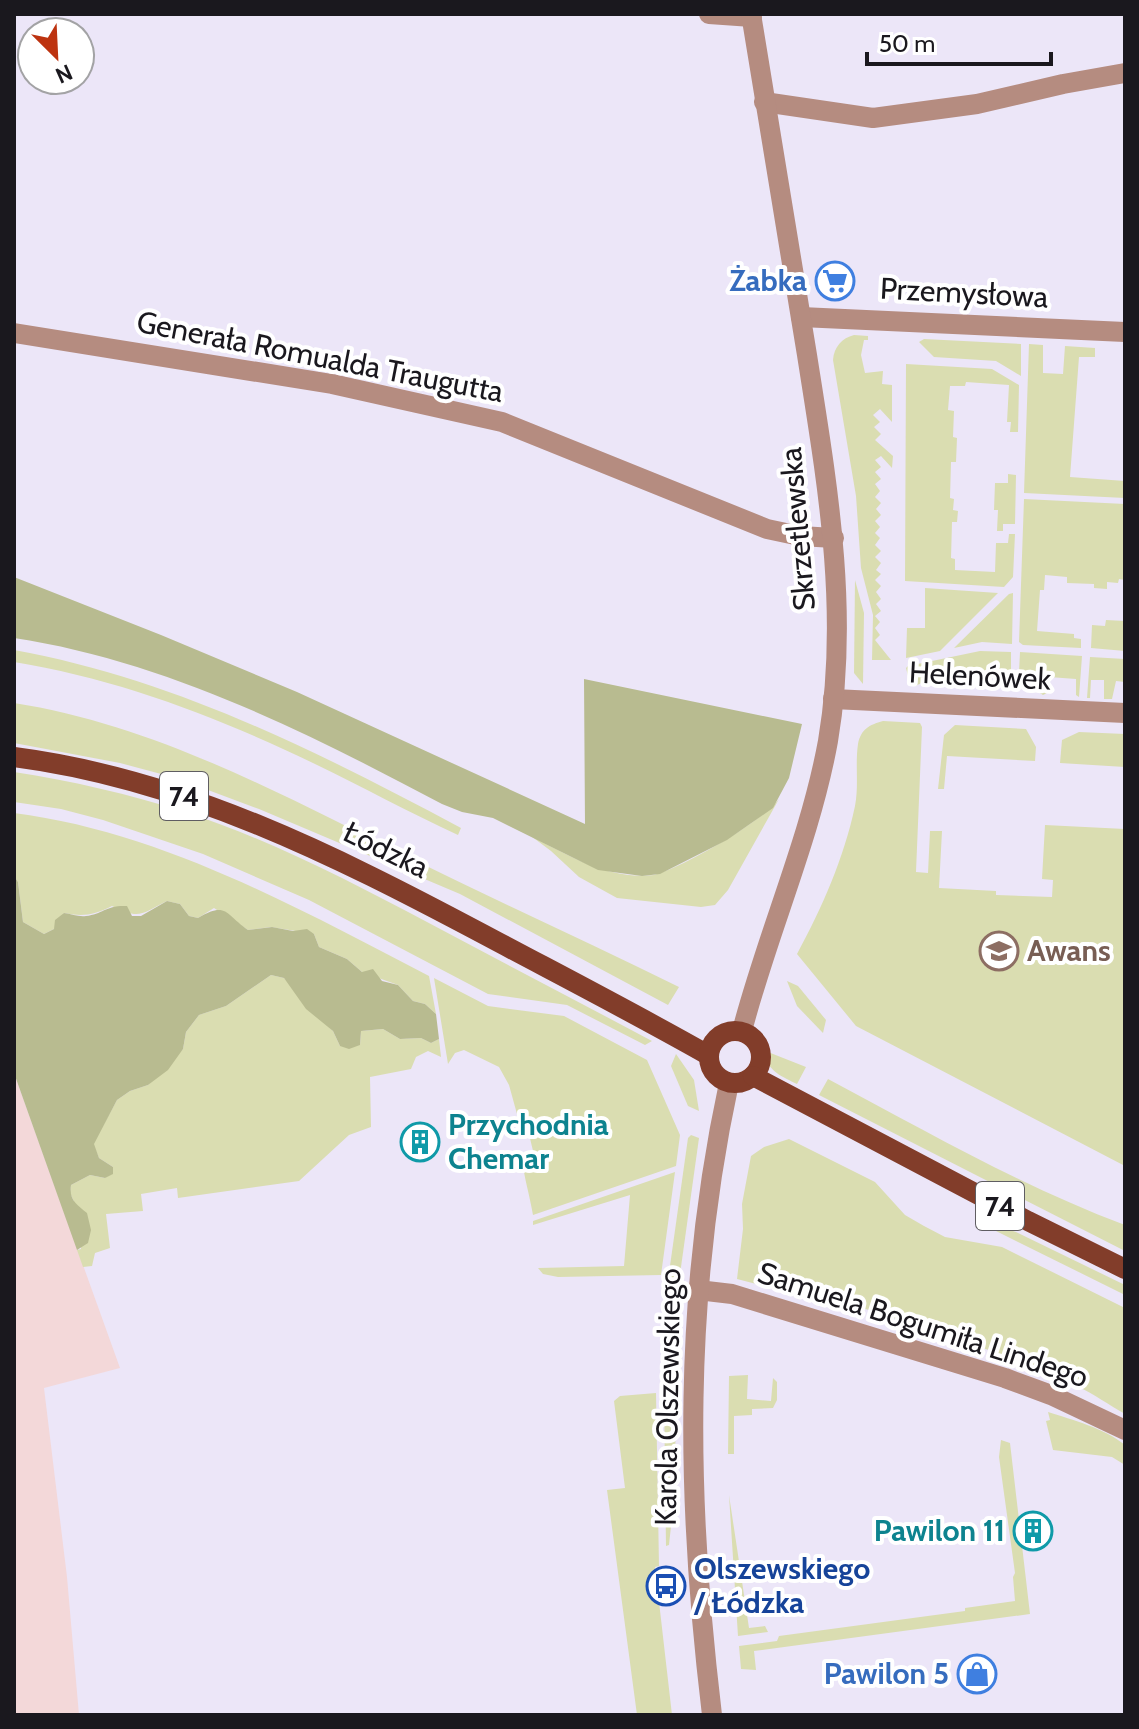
<svg xmlns="http://www.w3.org/2000/svg" width="1139" height="1729" viewBox="0 0 1139 1729" font-family="Cabin,sans-serif">
	<rect width="100%" height="100%" fill="#ece6f8"/>
	<path fill="#f3d8d9" d="M14,1073l106,295 -76,20 23,189 12,138h-65z"/>
	<g fill="#daddb1">
		<path d="M854,335l14,1v4h-4l-3,15 4,18 18,-2 -1,13 10,1v37l-12,-13 -7,6 7,7 -6,5 7,7 -6,6 18,16 -1,12 -11,-12 -6,4 6,7 -6,5 6,7 -6,5 5,7 -5,6 6,6 -5,6 5,6 -6,6 5,6 -5,6 5,5 -5,7 6,6 -6,6 6,6 -5,7 5,4 -6,6 6,6 -5,6 5,7 -5,5 5,7 -6,5 5,6 -5,6 5,7 -5,5 16,20h-19l1,-45 -12,-47 -5,-72 -23,-136c1,-13 9,-22 21,-25z"/>
		<path d="M924,339l97,5v32l-25,-15 -62,-4 -15,-15z"/>
		<path d="M1029,344l14,1v28l20,1 2,-28 30,2v9h-16l-9,120 55,4v17l-101,-5z"/>
		<path d="M906,364l86,5 27,16 -1,47h-8l1,-10h-4l2,-37 -43,-3 -1,4h-15l-2,24 6,1 -1,26 4,1 -1,24h-5l-1,36 4,1 -1,11 5,1 -1,11h-5l-1,36 4,1v11l40,2 1,-29h12l1,-9h6l-2,43 -9,10 -99,-6z"/>
		<path d="M1008,474l8,1 -1,49h-12v7h-6l1,-21h-4l1,-27h13z"/>
		<path d="M1024,499l101,5v76l-6,-1 -1,4 -11,-1v7l-13,-1v-4l-27,-1v-6l-22,-2 -1,15h-4l-3,41 37,3v4l7,1v9l-58,-3 -4,-3z"/>
		<path d="M855,580l9,33 -1,71 -9,-11z"/>
		<path d="M925,588l73,5 -58,58 -34,7 1,-30h18z"/>
		<path d="M1013,593l-1,51 -30,-2 -28,6 55,-54z"/>
		<path d="M1106,620l19,1v30l-34,-3 1,-23 13,1z"/>
		<path d="M14,650c160,29 305,102 447,178l-3,7c-48,-22 -95,-48 -143,-71 -95,-46 -196,-85 -301,-102z"/>
		<path d="M980,651l31,1v20l-80,-4 -7,14 -9,4 -6,-6 -3,-12 2,-2z"/>
		<path d="M1020,652l62,4 -3,41 -3,-2v-16l-27,-2 -2,16 -4,2c-9,-5 -12,-13 -14,-22l-10,-1z"/>
		<path d="M1090,657l35,2v23l-9,-1 -4,18h-8v-19h-13l-1,18h-3z"/>
		<path d="M14,703c141,22 269,92 396,155 89,44 180,85 269,129l-11,18 -208,-111 -201,-85 -83,-31 -56,-15 -106,-20z"/>
		<path d="M883,721l37,2 2,4 -6,145 12,1 2,-42h12l-3,57 57,3v4l56,2 1,-17 -11,-1 3,-54 80,4v337l-269,-140 -59,-72c25,-46 47,-96 58,-148 4,-21 0,-41 3,-62 3,-15 11,-19 25,-23z"/>
		<path d="M955,725l71,4 10,18 -1,14 -88,-5 -3,33h-6l6,-54z"/>
		<path d="M1079,732l46,2v33l-65,-4 2,-23z"/>
		<path d="M14,772c58,9 115,22 171,40 84,27 164,69 242,110 75,40 150,79 225,119l-7,4 -78,-40 -79,-11 -179,-94 -106,-46 -100,-34 -42,-11 -47,-7z"/>
		<path d="M779,799l-51,91 -13,15 -14,2 -84,-9 -38,-21 -28,-26 -20,-15c39,20 77,44 123,39 28,-7 108,-53 125,-76z"/>
		<path d="M14,813c148,19 284,95 415,163l7,38 -11,-10 -12,-3 -15,-16 -36,-13 -15,-13 -28,-12 -5,-13 -43,-7 -23,3 -34,-22 -16,10 -9,-2 -9,-12 -13,-3c-26,13 -27,19 -55,5 -18,9 -29,11 -48,7l-10,16 -10,5 -21,-12 -5,-40 -4,-6z"/>
		<path d="M271,975l13,3 49,53 7,15 20,-1 1,-14 22,-2 17,10 21,-1 10,5 8,-4 2,18 -13,-6 -12,6 -5,12 -41,8 1,50 -22,8 -50,46 -121,17 -1,-10 -36,6 2,17 -37,3 4,34 -15,5 -3,13 -9,1 -6,-17 4,-1 -5,-43 -6,-13 1,-8 19,-10 15,3 8,-11 -14,-9 -6,-14 24,-44 13,-9 18,-6 35,-36 3,-17 13,-17 27,-9z"/>
		<path d="M434,978l54,28 76,10 83,44 33,75 -4,31 -143,49c-3,-18 -9,-38 -11,-56l12,-4 -7,-29 -10,-12 -8,-29 -10,-18 -35,-17 -9,3 -7,11z"/>
		<path d="M787,981l11,5 28,34 -3,13 -26,-27z"/>
		<path d="M768,1052l38,15 -9,17c-14,-7 -30,-13 -32,-30z"/>
		<path d="M676,1054l18,26 5,31 -11,-5 -17,-40z"/>
		<path d="M828,1079c98,52 193,107 297,146v26l-306,-156z"/>
		<path d="M691,1135l8,3 -18,129 -3,8 -10,5 20,-142z"/>
		<path d="M789,1139l86,43 30,33 19,11 21,11 57,10 123,61v106c-16,-9 -31,-20 -48,-28 -90,-41 -187,-69 -282,-99l-12,4 -46,-12 6,-50 -1,-25 9,-48 13,-9z"/>
		<path d="M675,1172l-14,103 -103,2 -15,-3 -5,-6 86,-2 6,-71 -97,30v-4z"/>
		<path d="M991,1224l25,8 109,53v10l-135,-67z"/>
		<path d="M748,1375l-1,24 24,2 2,-23 4,4v18l-4,8 -21,1v6l-18,1v38h-6l1,-78z"/>
		<path d="M656,1393l3,173 -4,1 17,148h-35l-30,-225 18,-2 -11,-87 6,-5z"/>
		<path d="M664,1396c21,20 8,120 5,149l-3,1z"/>
		<path d="M1048,1412c25,8 56,16 77,33v20l-13,-8 -59,-7 -7,-29 4,-1z"/>
		<path d="M1001,1440l9,3 20,171 -276,37 2,19 -15,-1 -2,-23 38,-5 2,-5 186,-25v-3l50,-7 -2,-24 2,-4 -16,-116z"/>
		<path d="M729,1495l20,133 16,-2 3,6 -30,4z"/>
	</g>
	<g fill="#b8bb90">
		<path d="M14,577l147,58 136,57 288,132 -1,-145 218,45 -13,54 -16,30 -46,32 -67,34 -18,2 -44,-6 -105,-52 -31,-6 -20,-8c-134,-71 -276,-143 -428,-166z"/>
		<path d="M14,876l4,6 5,40 21,12 10,-5 1,-9 9,-7c7,1 15,4 22,3 17,-2 20,-11 41,-10l5,10h9l26,-15 13,3 9,12 9,2c29,-17 27,-4 50,12l24,-3 21,4 14,-2 7,5 5,13 28,12 15,13 11,-3 9,12 16,4 15,16 12,3 11,10 3,25 -8,4 -10,-5 -21,1 -17,-10 -22,2 -1,14 -11,4 -9,-3 -7,-15 -27,-22 -22,-31 -13,-3 -45,31 -27,9 -13,17 -3,17 -15,21 -20,15 -18,6 -13,9 -23,44 5,14 14,9v7l-8,4 -15,-3 -19,10c-2,15 5,19 16,28l4,17 -3,13 -11,7 -63,-177z"/>
	</g>
	<g fill="none" stroke-linecap="round" stroke-linejoin="round">
		<g stroke="#b58c80" stroke-width="20">
			<path d="M709,14l43,3"/>
			<path d="M764,102l109,16 104,-14 86,-20 62,-11"/>
			<path d="M801,317l324,15"/>
			<path d="M14,333l318,51 170,38 265,107 33,7 34,2"/>
			<path d="M833,699l292,14"/>
			<path d="M698,1290l34,4 273,84 46,17 74,35"/>
		</g>
		<g stroke="#b58c80" stroke-width="20">
			<path d="M742,1031c25,-97 68,-191 86,-290 22,-129 -1,-259 -21,-386 -18,-114 -38,-227 -56,-341"/>
			<path d="M712,1715c-26,-216 -29,-419 17,-632"/>
		</g>
		<g stroke="#823d2a" stroke-width="20">
			<path d="M14,757c170,22 320,98 469,177 75,40 151,79 225,121"/>
			<circle cx="735" cy="1057" r="26"/>
			<path d="M753,1076l275,145 97,48"/>
		</g>
	</g>
	<defs>
		<g id="supermarket-ring" transform="scale(2)"><circle r="9.5" fill="#fff" stroke="#3f7fe0" stroke-width="1.5"/><path d="M-6-5.5h2.5l.6 2H6L4.5 2H-2.5L-4.4-4H-6ZM-1.5 3.2a1.3 1.3 0 1 0 .1 0ZM3 3.2a1.3 1.3 0 1 0 .1 0Z" fill="#3f7fe0"/></g>
		<g id="university-ring" transform="scale(2)"><circle r="9.5" fill="#fff" stroke="#8d6e63" stroke-width="1.5"/><path d="M0-5L7-2L0 1L-7-2ZM-4 1L0 2.5L4 1V4Q0 6-4 4Z" fill="#8d6e63"/></g>
		<g id="building-ring" transform="scale(2)"><circle r="9.5" fill="#fff" stroke="#0f9aa8" stroke-width="1.5"/><path d="M-4-6H4V6H1V3H-1V6H-4ZM-2.5-4.3h1.7v1.8h-1.7ZM.8-4.3h1.7v1.8H.8ZM-2.5-1h1.7V.8h-1.7ZM.8-1h1.7V.8H.8Z" fill="#0f9aa8"/></g>
		<g id="bus-ring" transform="scale(2)"><circle r="9.5" fill="#fff" stroke="#1a4fb4" stroke-width="1.5"/><path d="M-5-6H5V4H4V6H2V4H-2V6H-4V4H-5ZM-3.5-4V0h7V-4ZM-3.5 1.2v1.5H-2V1.2ZM2 1.2v1.5H3.5V1.2Z" fill="#1a4fb4"/></g>
		<g id="shop-ring" transform="scale(2)"><circle r="9.5" fill="#fff" stroke="#3f7fe0" stroke-width="1.5"/><path d="M-5-2.5h2.3a2.7 3.5 0 0 1 5.4 0H5L5.5 6h-11ZM-1.5-2.5h3a1.5 2.3 0 0 0-3 0Z" fill="#3f7fe0"/></g>
	</defs>
	<g fill-rule="evenodd">
		<use href="#supermarket-ring" x="835" y="281"/>
		<use href="#university-ring" x="999" y="951"/>
		<use href="#building-ring" x="420" y="1142"/>
		<use href="#building-ring" x="1033" y="1531"/>
		<use href="#bus-ring" x="666" y="1586"/>
		<use href="#shop-ring" x="977" y="1674"/>
	</g>
	<g text-anchor="middle" stroke-width="8" stroke-linejoin="round" paint-order="stroke">
		<g fill="#fff" stroke="#5f5d62" stroke-width="2">
			<rect x="160" y="772" width="48" height="48" rx="6"/>
			<rect x="976" y="1182" width="48" height="48" rx="6"/>
		</g>
		<g font-size="28" font-weight="bold" fill="#1a181e">
			<text x="184" y="806">74</text>
			<text x="1000" y="1216">74</text>
		</g>
		<g font-size="30" font-weight="bold" fill="#366cbe" stroke="#fff" text-anchor="end">
			<text x="807" y="291">Żabka</text>
			<text x="949" y="1684">Pawilon 5</text>
		</g>
		<g font-size="30" fill="#1a181e" stroke="#fff">
			<text transform="translate(964 293) rotate(3)" y="10">Przemysłowa</text>
			<text transform="translate(320 357) rotate(11)" y="10">Generała Romualda Traugutta</text>
			<text transform="translate(798 529) rotate(-95)" y="10">Skrzetlewska</text>
			<text transform="translate(980 676) rotate(3)" y="10">Helenówek</text>
			<text transform="translate(386 850) rotate(26)" y="10">Łódzka</text>
			<text transform="translate(923 1325) rotate(18)" y="10">Samuela Bogumiła Lindego</text>
			<text transform="translate(668 1397) rotate(-89)" y="10">Karola Olszewskiego</text>
		</g>
		<g font-size="30" font-weight="bold" fill="#785e54" stroke="#fff" text-anchor="start">
			<text x="1027" y="961">Awans</text>
		</g>
		<g font-size="30" font-weight="bold" fill="#0d838f" stroke="#fff" text-anchor="start">
			<text x="448" y="1135">Przychodnia<tspan x="448" dy="34">Chemar</tspan></text>
			<text x="1005" y="1541" text-anchor="end">Pawilon 11</text>
		</g>
		<g font-size="30" font-weight="bold" fill="#164399" stroke="#fff" text-anchor="start">
			<text x="694" y="1579">Olszewskiego<tspan x="694" dy="34">/ Łódzka</tspan></text>
		</g>
	</g>
	<rect width="1139" height="1729" fill="none" stroke="#1a181e" stroke-width="32"/>
	<g transform="translate(56 56) rotate(156)"><circle r="38" fill="#ffffff" stroke="#a3a3a5" stroke-width="2"/>
	<path d="M0-6L14 30L0 20L-14 30Z" fill="#bd3310"/>
	<text y="-12" font-size="22" font-weight="bold" text-anchor="middle" fill="#1a181e">N</text>
	</g>
	<path d="M867 52v12h184v-12" fill="none" stroke="#1a181e" stroke-width="4"/>
	<text x="879" y="52" font-size="24" fill="#1a181e" stroke="#ffffff" stroke-width="6" paint-order="stroke">50 m</text>
</svg>
